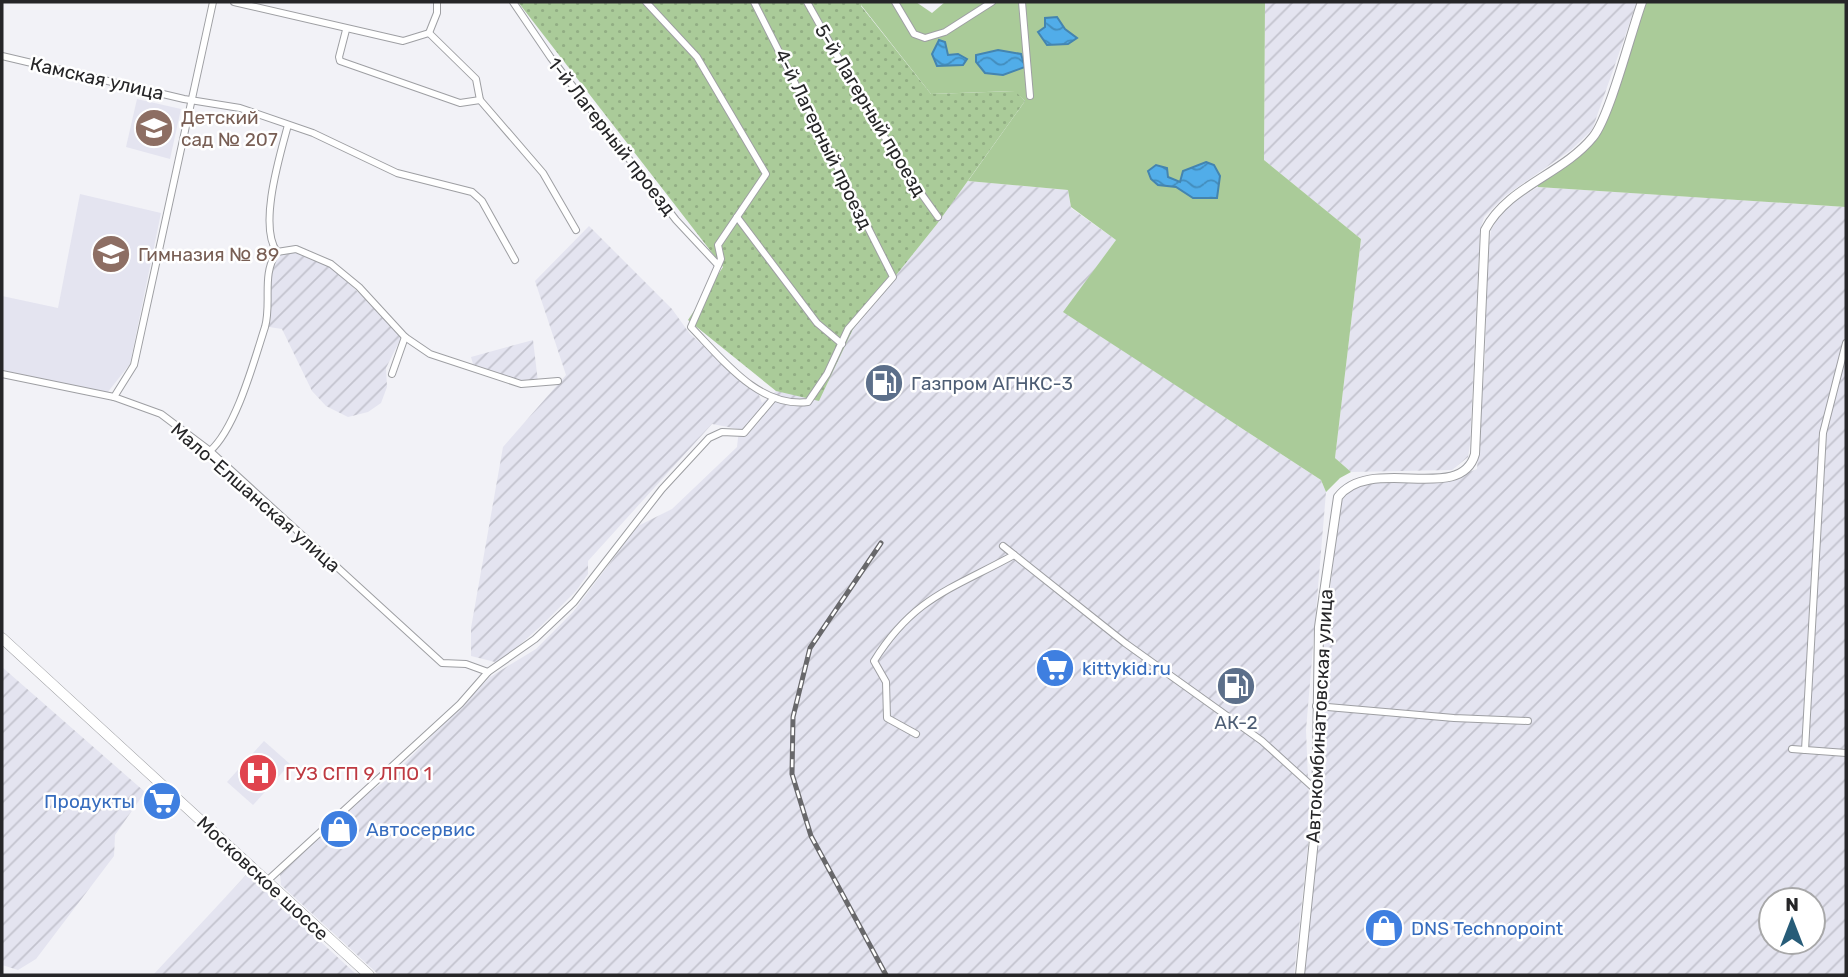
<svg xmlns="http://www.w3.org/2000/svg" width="1848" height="977" viewBox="0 0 1848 977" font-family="Rubik,sans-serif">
	<defs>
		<pattern id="industrial-furrows" width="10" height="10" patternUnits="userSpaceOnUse" patternTransform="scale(1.75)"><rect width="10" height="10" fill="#e4e4f0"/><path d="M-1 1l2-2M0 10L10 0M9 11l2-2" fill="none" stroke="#c3c3ce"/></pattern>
		<pattern id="garden-dots" width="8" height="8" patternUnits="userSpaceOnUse" patternTransform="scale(1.75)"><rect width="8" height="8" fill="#aacb99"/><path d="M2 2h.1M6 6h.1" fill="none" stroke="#92ae84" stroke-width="1.8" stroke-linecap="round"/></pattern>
		<pattern id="water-waves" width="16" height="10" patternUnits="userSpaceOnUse" patternTransform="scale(1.75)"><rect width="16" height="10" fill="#51ade9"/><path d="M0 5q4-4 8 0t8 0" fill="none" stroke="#438dbd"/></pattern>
	</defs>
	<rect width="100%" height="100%" fill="#f2f2f7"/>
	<g fill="#e4e4f0">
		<path d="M137,99l44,10 -11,50 -44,-12z"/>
		<path d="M80,194l81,19 -31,151 -23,29 -105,-23v-74l56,12z"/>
		<path d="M264,741l26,23 -37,41 -26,-23z"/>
	</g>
	<g fill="url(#industrial-furrows)" fill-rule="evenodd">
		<path d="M1265,2h372l-45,128 -21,20 -66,46 -21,21 -4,14 -10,213 -2,13 -16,13 -101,2 -16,-14 26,-219 -97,-79z"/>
		<path d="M968,181l100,9 3,18 45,32 -52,72 257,168 5,12 -20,238 4,97 -16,148h-915l-98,-90 -1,-12 70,-67 41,-29 99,-100 46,-28 37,-37 65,-86 34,-17 65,-62 2,-18 -27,-5 -124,137v13l-12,17 -35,35 -42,37 -28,-7v-28l32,-181 63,-72 -31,-94 54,-55 83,83 18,25 69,61 3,8 92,-78z"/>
		<path d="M1538,187l308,20v768h-542l18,-178 -5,-100 24,-198 10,-11 18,-5 78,-2 30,-12 8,-110 2,-99 4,-30 7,-13 15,-15zM1771,900h42v42h-42z"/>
		<path d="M297,252l33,13 63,61 8,12 -15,30 1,19 -6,16 -13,9 -20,5 -22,-11 -14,-15 -30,-62 -13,-2 -2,-4 3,-51 8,-18z"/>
		<path d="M533,340l5,42h-17l-48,-18 -2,-7z"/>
		<path d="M2,667l143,125 -30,43 -1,21 -78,103 -18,11 -16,-5z"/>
		<path d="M247,874l110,101h-204z"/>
	</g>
	<g fill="#aacb99">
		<path d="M863,2h53l16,11 13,-11h320l-1,158 97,79 -26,219 16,14 -11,6 -14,14 -5,-12 -258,-168 53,-72 -45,-33 -3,-17 -100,-9 57,-80 -11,-10 -83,3 -70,-89z"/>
		<path d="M1642,2h204v205l-308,-20 -3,-5 60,-47z"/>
	</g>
	<path fill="url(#garden-dots)" d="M518,2h345l-2,4 70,88 84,-3 10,10 -88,123 -84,105 -34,72 -43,-10 -88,-71 35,-53z"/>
	<g fill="url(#water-waves)" stroke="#4484af" stroke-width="2">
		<path d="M1057,17l8,12 12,9 -9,6 -21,1 -9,-13 7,-5v-9z"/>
		<path d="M939,40l6,2 3,13 10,-1 9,5 -4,6 -26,1 -5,-12z"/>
		<path d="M998,50l23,4 4,13 -22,8 -18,-2 -9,-11v-7z"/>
		<path d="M1206,162l8,3 6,11 -3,22h-24l-17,-11 -18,-2 -7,-6 -3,-8 8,-6 11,3 1,9 12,5 3,-11z"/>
	</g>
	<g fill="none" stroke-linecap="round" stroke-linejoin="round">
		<g stroke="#9e9fa3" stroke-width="8">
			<g id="minor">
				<path d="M234,2l169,39 26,-8"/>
				<path d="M513,2l38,56 125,162 42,45"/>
				<path d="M646,2l51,55 69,117 -48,71 3,14 -30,68c32,33 68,81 117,75l19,-28 21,-45 45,-52 -139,-275"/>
				<path d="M807,2c41,73 81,147 131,215"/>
				<path d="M895,2l19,32 11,4 20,-6 47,-30"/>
				<path d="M1022,2l8,94"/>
				<path d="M346,30l-7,27 1,4 120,42 20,-3"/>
				<path d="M429,33l47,46 4,21 63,73 33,57"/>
				<path d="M429,33l8,-20v-11"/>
				<path d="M2,56l182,43 56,9 73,25 84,40 75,19 10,9 33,59"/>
				<path d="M737,217l80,106 25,21"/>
				<path d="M277,252l19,-3 35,15 28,23 46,50 25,17 91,30 37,-3"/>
				<path d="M2,374l112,23 47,17 49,37 232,212 24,1 22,8"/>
				<path d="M392,374l13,-37"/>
				<path d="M114,397l20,-32 79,-363"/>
				<path d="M210,451c26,-23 44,-90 55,-124 7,-24 -4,-53 12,-75 -19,-26 3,-97 11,-127"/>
				<path d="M1003,546l122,97 137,98 53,48"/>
				<path d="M1316,706l138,12 74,3"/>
				<path d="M916,734l-29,-16 -1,-36 -12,-21c40,-64 78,-72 140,-106"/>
				<path d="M1792,749l54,4"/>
				<path d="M1805,750l18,-317 23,-90"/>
				<path d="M267,881l193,-177 28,-32 47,-33 39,-37 88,-113 47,-51 13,-6 22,1 28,-33"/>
			</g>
		</g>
		<g stroke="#9e9fa3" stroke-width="10">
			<path id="tertiary" d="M1300,975l16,-155 3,-193 19,-130c33,-43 123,8 137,-43l10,-224c23,-44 77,-55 108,-93 17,-21 38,-105 49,-135"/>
		</g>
		<g stroke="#9e9fa3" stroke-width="11">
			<path id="primary" d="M2,638l367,337"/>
		</g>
		<use href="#minor" stroke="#fff" stroke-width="6"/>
		<use href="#tertiary" stroke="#fff" stroke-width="8"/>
		<use href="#primary" stroke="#fff" stroke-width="10"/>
		<g stroke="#68686b" stroke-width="5">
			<path id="rail" d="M881,543l-71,105 -17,69 -1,57 19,62 75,139"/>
		</g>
		<use href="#rail" stroke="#fff" stroke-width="2.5" stroke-dasharray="8" stroke-linecap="butt"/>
	</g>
	<defs>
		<g id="school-disc" transform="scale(2.0125)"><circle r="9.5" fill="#8d6e63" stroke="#fff"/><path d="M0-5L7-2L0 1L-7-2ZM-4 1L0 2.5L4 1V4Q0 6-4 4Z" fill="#fff"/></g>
		<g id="fuel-disc" transform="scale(2.0125)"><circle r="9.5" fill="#5c6f8a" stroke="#fff"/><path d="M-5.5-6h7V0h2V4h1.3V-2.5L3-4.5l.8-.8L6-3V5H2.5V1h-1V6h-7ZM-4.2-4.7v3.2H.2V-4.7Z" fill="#fff"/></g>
		<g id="supermarket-disc" transform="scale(2.0125)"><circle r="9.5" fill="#3f7fe0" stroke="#fff"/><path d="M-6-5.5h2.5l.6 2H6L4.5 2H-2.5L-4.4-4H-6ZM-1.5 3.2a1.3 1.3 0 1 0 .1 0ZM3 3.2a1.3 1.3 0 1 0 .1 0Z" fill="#fff"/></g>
		<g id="hospital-disc" transform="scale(2.0125)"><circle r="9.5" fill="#e0444e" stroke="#fff"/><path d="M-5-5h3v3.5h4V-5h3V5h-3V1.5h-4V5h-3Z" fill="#fff"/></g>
		<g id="shop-disc" transform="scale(2.0125)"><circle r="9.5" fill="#3f7fe0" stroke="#fff"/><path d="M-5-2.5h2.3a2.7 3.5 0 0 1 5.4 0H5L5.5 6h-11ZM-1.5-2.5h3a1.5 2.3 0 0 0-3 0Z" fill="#fff"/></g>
	</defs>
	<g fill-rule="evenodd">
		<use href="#school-disc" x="154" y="128"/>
		<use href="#school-disc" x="111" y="254"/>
		<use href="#fuel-disc" x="884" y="383"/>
		<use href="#supermarket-disc" x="1055" y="668"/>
		<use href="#fuel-disc" x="1236" y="686"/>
		<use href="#hospital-disc" x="258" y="773"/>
		<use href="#supermarket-disc" x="162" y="801"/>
		<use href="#shop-disc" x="339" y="829"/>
		<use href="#shop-disc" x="1384" y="928"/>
	</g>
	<g text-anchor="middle" stroke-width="5" stroke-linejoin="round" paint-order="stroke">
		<g font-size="19" fill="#262628" stroke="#fff">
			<text transform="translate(97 78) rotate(13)" y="7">Камская улица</text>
			<text transform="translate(871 110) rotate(59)" y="7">5-й Лагерный проезд</text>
			<text transform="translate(612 136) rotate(52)" y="7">1-й Лагерный проезд</text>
			<text transform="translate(824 139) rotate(64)" y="7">4-й Лагерный проезд</text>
			<text transform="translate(256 497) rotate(41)" y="7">Мало-Елшанская улица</text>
			<text transform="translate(1319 716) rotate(-87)" y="7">Автокомбинатовская улица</text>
			<text transform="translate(263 878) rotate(43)" y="7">Московское шоссе</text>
		</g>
		<g font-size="19" fill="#785e54" stroke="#fff" text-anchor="start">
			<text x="181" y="124">Детский<tspan x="181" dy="22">сад № 207</tspan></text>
			<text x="138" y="261">Гимназия № 89</text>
		</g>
		<g font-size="19" fill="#4e5e75" stroke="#fff" text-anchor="start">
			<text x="911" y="390">Газпром АГНКС-3</text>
			<text x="1236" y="729" text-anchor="middle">АК-2</text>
		</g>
		<g font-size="19" fill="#366cbe" stroke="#fff" text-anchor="start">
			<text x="1082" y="675">kittykid.ru</text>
			<text x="135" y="808" text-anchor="end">Продукты</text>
			<text x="366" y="836">Автосервис</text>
			<text x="1411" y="935">DNS Technopoint</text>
		</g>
		<g font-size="19" fill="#be3a42" stroke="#fff" text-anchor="start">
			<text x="285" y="780">ГУЗ СГП 9 ЛПО 1</text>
		</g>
	</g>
	<rect width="1848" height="977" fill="none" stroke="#262628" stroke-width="7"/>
	<g transform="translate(1792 921)"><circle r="33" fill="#ffffff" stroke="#a8a8a9" stroke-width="2"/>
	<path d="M0-5L12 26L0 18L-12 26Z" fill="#275c78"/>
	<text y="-10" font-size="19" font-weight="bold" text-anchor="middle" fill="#262628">N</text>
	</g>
</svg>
